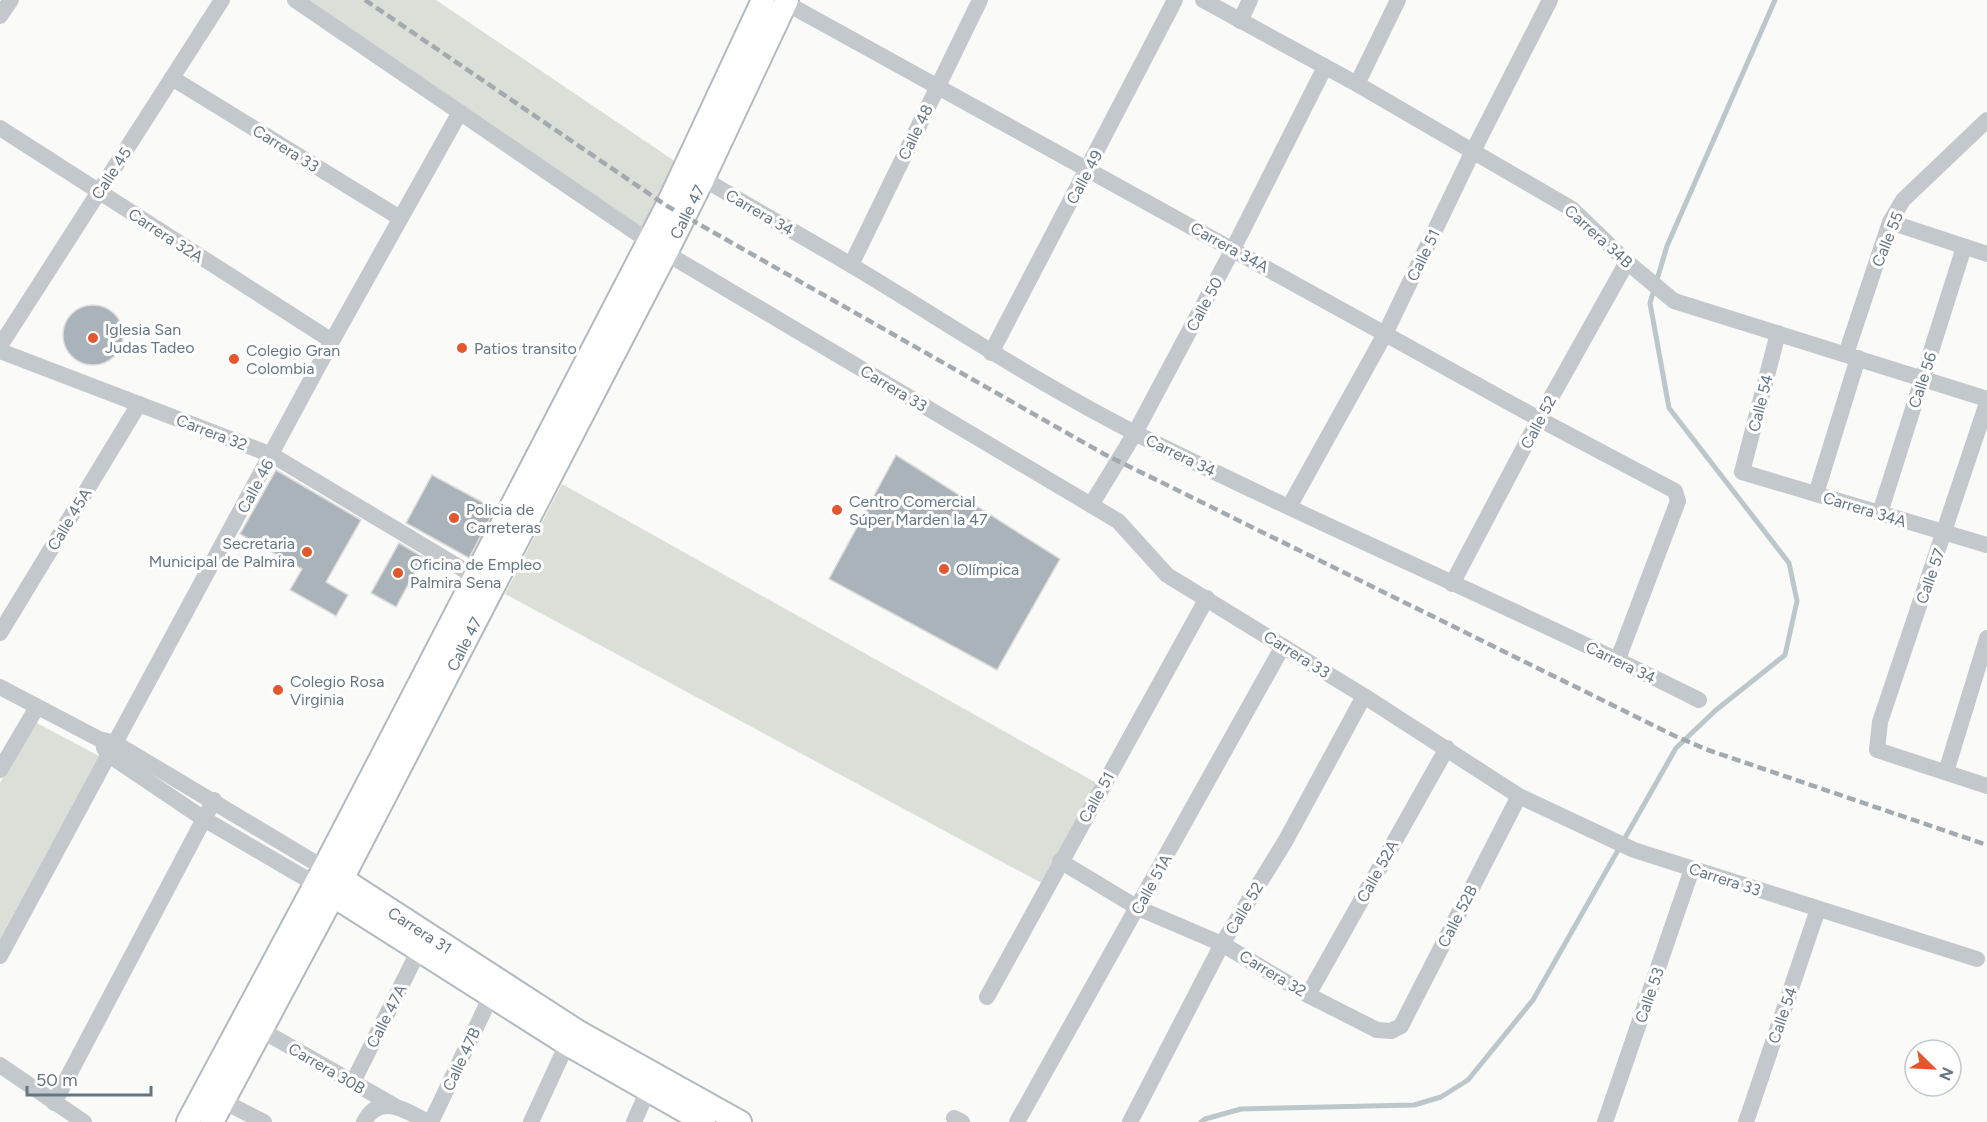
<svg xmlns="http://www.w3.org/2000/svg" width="1987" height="1122" viewBox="0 0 1987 1122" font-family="Figtree,sans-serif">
	<rect width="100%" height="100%" fill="#fafaf8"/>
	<g fill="#dadfd7">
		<path d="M295,0h141l249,168 -37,73z"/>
		<path d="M562,484l540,302 -55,100 -542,-292z"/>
		<path d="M33,721l66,35 -99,183v-156z"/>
	</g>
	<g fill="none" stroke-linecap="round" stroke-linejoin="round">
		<path stroke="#bbc7cb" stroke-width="5" d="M1201,1122l4,-3 36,-10 173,-4 27,-8 27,-17 65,-80 143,-252 40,-38 69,-55 12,-54 -8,-38 -120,-155 -19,-105 17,-57 108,-246"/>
	</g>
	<g fill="#aab3b9" stroke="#dcdcda" stroke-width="1.5">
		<circle cx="93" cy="335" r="30"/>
		<path d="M896,455l164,104 -63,111 -168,-91z"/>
		<path d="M276,470l85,50 -35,62 22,13 -12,21 -46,-26 12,-21 -62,-35z"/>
		<path d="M432,475l63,34 -26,49 -63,-35z"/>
		<path d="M399,543l24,14 -27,50 -25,-14z"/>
	</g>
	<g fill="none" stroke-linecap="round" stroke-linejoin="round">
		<g stroke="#b3babf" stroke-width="26">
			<g id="secondary">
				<path d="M330,871l247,160 163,91"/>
				<path d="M321,888l246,156 137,78"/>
				<path d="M188,1122l136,-254 343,-662 96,-206"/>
				<path d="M212,1122l130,-243 324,-626 37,-74 84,-179"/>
			</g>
		</g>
		<g stroke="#c3c8cc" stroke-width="16">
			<path d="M295,0l371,253 452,268 49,54 197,121 155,100 115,54 343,109"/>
			<path d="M1203,0l154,84 215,125 55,53 47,39 313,98"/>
			<path d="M786,3l753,416 136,72 3,10 -60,158"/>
			<path d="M0,16l11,-16"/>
			<path d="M1240,21l10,-21"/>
			<path d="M172,78l228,140"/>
			<path d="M1357,84l41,-84"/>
			<path d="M0,128l332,213"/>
			<path d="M694,173c52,32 105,61 157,92 95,57 187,119 286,169 185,93 377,173 562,266"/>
			<path d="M1890,222l97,32"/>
			<path d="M851,265l129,-265"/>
			<path d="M1778,333l-36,139 245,73"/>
			<path d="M0,346l222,-346"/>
			<path d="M0,351l272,104 202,121"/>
			<path d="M991,353l184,-353"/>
			<path d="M1846,354l44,-132 13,-22 84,-80"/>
			<path d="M1987,403l-107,319 -3,28 110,36"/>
			<path d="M1816,494l42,-136"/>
			<path d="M1091,505l44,-72 98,-184 92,-182"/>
			<path d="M1289,507l96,-173 88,-183 77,-151"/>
			<path d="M1880,513l84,-266"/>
			<path d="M1452,584l87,-165 88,-157"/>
			<path d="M0,633l139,-229"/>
			<path d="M0,687l99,52 16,4 209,125"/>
			<path d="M104,748l5,7 95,64 111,65"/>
			<path d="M0,770l37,-63"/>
			<path d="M1946,772l41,-134"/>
			<path d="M1060,861l78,47 84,36 86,51 69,35 14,1 10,-5 118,-230"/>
			<path d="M0,956l332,-615 128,-229"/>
			<path d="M1308,995l139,-247"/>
			<path d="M987,997l220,-399"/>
			<path d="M261,1030l132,75"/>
			<path d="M0,1065l84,57"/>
			<path d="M353,1082l66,-132"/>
			<path d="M223,1101l41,21"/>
			<path d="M54,1103l160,-303"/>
			<path d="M954,1118l8,4"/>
			<path d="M364,1122c16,-30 42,-11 64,0"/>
			<path d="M431,1122l60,-126"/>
			<path d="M531,1122l36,-78"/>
			<path d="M634,1122l14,-32"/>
			<path d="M1017,1122l266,-476"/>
			<path d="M1130,1122l92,-178 64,-104 78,-144"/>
			<path d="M1605,1122l87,-253"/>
			<path d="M1746,1122l72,-213"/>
		</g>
		<use href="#secondary" stroke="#fff" stroke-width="22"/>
		<path stroke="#a2aab0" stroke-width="4.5" stroke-dasharray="9 4.5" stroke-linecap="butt" d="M365,0l302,206 437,248 571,282 33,14 279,95"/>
	</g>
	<g fill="#e4572e" stroke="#fff" stroke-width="2">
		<circle cx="93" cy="338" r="6"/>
		<circle cx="462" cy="348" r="6"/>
		<circle cx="234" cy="359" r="6"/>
		<circle cx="837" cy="510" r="6"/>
		<circle cx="454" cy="518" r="6"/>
		<circle cx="307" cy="552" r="6"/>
		<circle cx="944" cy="569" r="6"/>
		<circle cx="398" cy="573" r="6"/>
		<circle cx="278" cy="690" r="6"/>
	</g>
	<g text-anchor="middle" stroke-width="6" stroke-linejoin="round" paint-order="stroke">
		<g font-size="16" fill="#657683" stroke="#fff">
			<text transform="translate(915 132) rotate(-64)" y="6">Calle 48</text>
			<text transform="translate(286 148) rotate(32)" y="6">Carrera 33</text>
			<text transform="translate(111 173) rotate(-57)" y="6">Calle 45</text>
			<text transform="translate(1084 177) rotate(-62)" y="6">Calle 49</text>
			<text transform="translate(687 212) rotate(-63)" y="6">Calle 47</text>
			<text transform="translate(760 212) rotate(30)" y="6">Carrera 34</text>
			<text transform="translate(166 235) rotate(33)" y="6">Carrera 32A</text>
			<text transform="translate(1599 236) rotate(42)" y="6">Carrera 34B</text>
			<text transform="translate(1887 239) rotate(-68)" y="6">Calle 55</text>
			<text transform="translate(1230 247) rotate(29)" y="6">Carrera 34A</text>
			<text transform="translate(1423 255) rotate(-64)" y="6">Calle 51</text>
			<text transform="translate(1204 304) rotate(-62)" y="6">Calle 50</text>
			<text transform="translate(1922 380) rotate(-72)" y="6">Calle 56</text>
			<text transform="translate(894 388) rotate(31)" y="6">Carrera 33</text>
			<text transform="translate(1760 403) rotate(-76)" y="6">Calle 54</text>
			<text transform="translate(1538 422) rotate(-62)" y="6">Calle 52</text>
			<text transform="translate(212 432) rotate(21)" y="6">Carrera 32</text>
			<text transform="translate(1181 455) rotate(26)" y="6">Carrera 34</text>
			<text transform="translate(255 486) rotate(-62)" y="6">Calle 46</text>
			<text transform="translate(1865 509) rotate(17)" y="6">Carrera 34A</text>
			<text transform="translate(69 519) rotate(-59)" y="6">Calle 45A</text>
			<text transform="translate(1930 576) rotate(-71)" y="6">Calle 57</text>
			<text transform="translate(464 644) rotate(-63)" y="6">Calle 47</text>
			<text transform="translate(1297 654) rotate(32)" y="6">Carrera 33</text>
			<text transform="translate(1621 662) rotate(26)" y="6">Carrera 34</text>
			<text transform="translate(1096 797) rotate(-61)" y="6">Calle 51</text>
			<text transform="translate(1377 871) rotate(-61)" y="6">Calle 52A</text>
			<text transform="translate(1725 879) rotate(18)" y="6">Carrera 33</text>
			<text transform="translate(1151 884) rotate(-61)" y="6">Calle 51A</text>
			<text transform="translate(1244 908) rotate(-59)" y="6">Calle 52</text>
			<text transform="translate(1457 916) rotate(-63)" y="6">Calle 52B</text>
			<text transform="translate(420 930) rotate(33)" y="6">Carrera 31</text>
			<text transform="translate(1273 973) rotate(31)" y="6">Carrera 32</text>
			<text transform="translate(1649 995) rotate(-71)" y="6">Calle 53</text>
			<text transform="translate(1782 1015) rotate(-71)" y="6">Calle 54</text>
			<text transform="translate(386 1016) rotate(-63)" y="6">Calle 47A</text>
			<text transform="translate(461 1059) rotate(-65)" y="6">Calle 47B</text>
			<text transform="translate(327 1068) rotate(30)" y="6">Carrera 30B</text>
		</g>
		<g font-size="16" fill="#657683" stroke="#fff" text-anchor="start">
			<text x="105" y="335">Iglesia San<tspan x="105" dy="18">Judas Tadeo</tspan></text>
			<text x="474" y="354">Patios transito</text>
			<text x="246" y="356">Colegio Gran<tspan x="246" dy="18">Colombia</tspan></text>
			<text x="849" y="507">Centro Comercial<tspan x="849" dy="18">Súper Marden la 47</tspan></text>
			<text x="466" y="515">Policia de<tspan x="466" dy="18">Carreteras</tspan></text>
			<text x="295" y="549" text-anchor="end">Secretaria<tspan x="295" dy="18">Municipal de Palmira</tspan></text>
			<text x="410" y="570">Oficina de Empleo<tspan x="410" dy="18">Palmira Sena</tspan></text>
			<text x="956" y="575">Olímpica</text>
			<text x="290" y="687">Colegio Rosa<tspan x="290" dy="18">Virginia</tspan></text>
		</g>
	</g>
	<g transform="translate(1933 1068) rotate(114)"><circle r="28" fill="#ffffff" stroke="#c1c8cd" stroke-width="1.5"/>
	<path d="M0-4.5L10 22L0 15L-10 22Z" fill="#e4572e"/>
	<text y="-9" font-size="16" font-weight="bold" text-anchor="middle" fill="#657683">N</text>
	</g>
	<path d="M27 1086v9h124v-9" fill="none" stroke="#657683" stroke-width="3"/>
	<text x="36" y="1086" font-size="18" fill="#657683" stroke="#ffffff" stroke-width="4.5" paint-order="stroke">50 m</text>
</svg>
